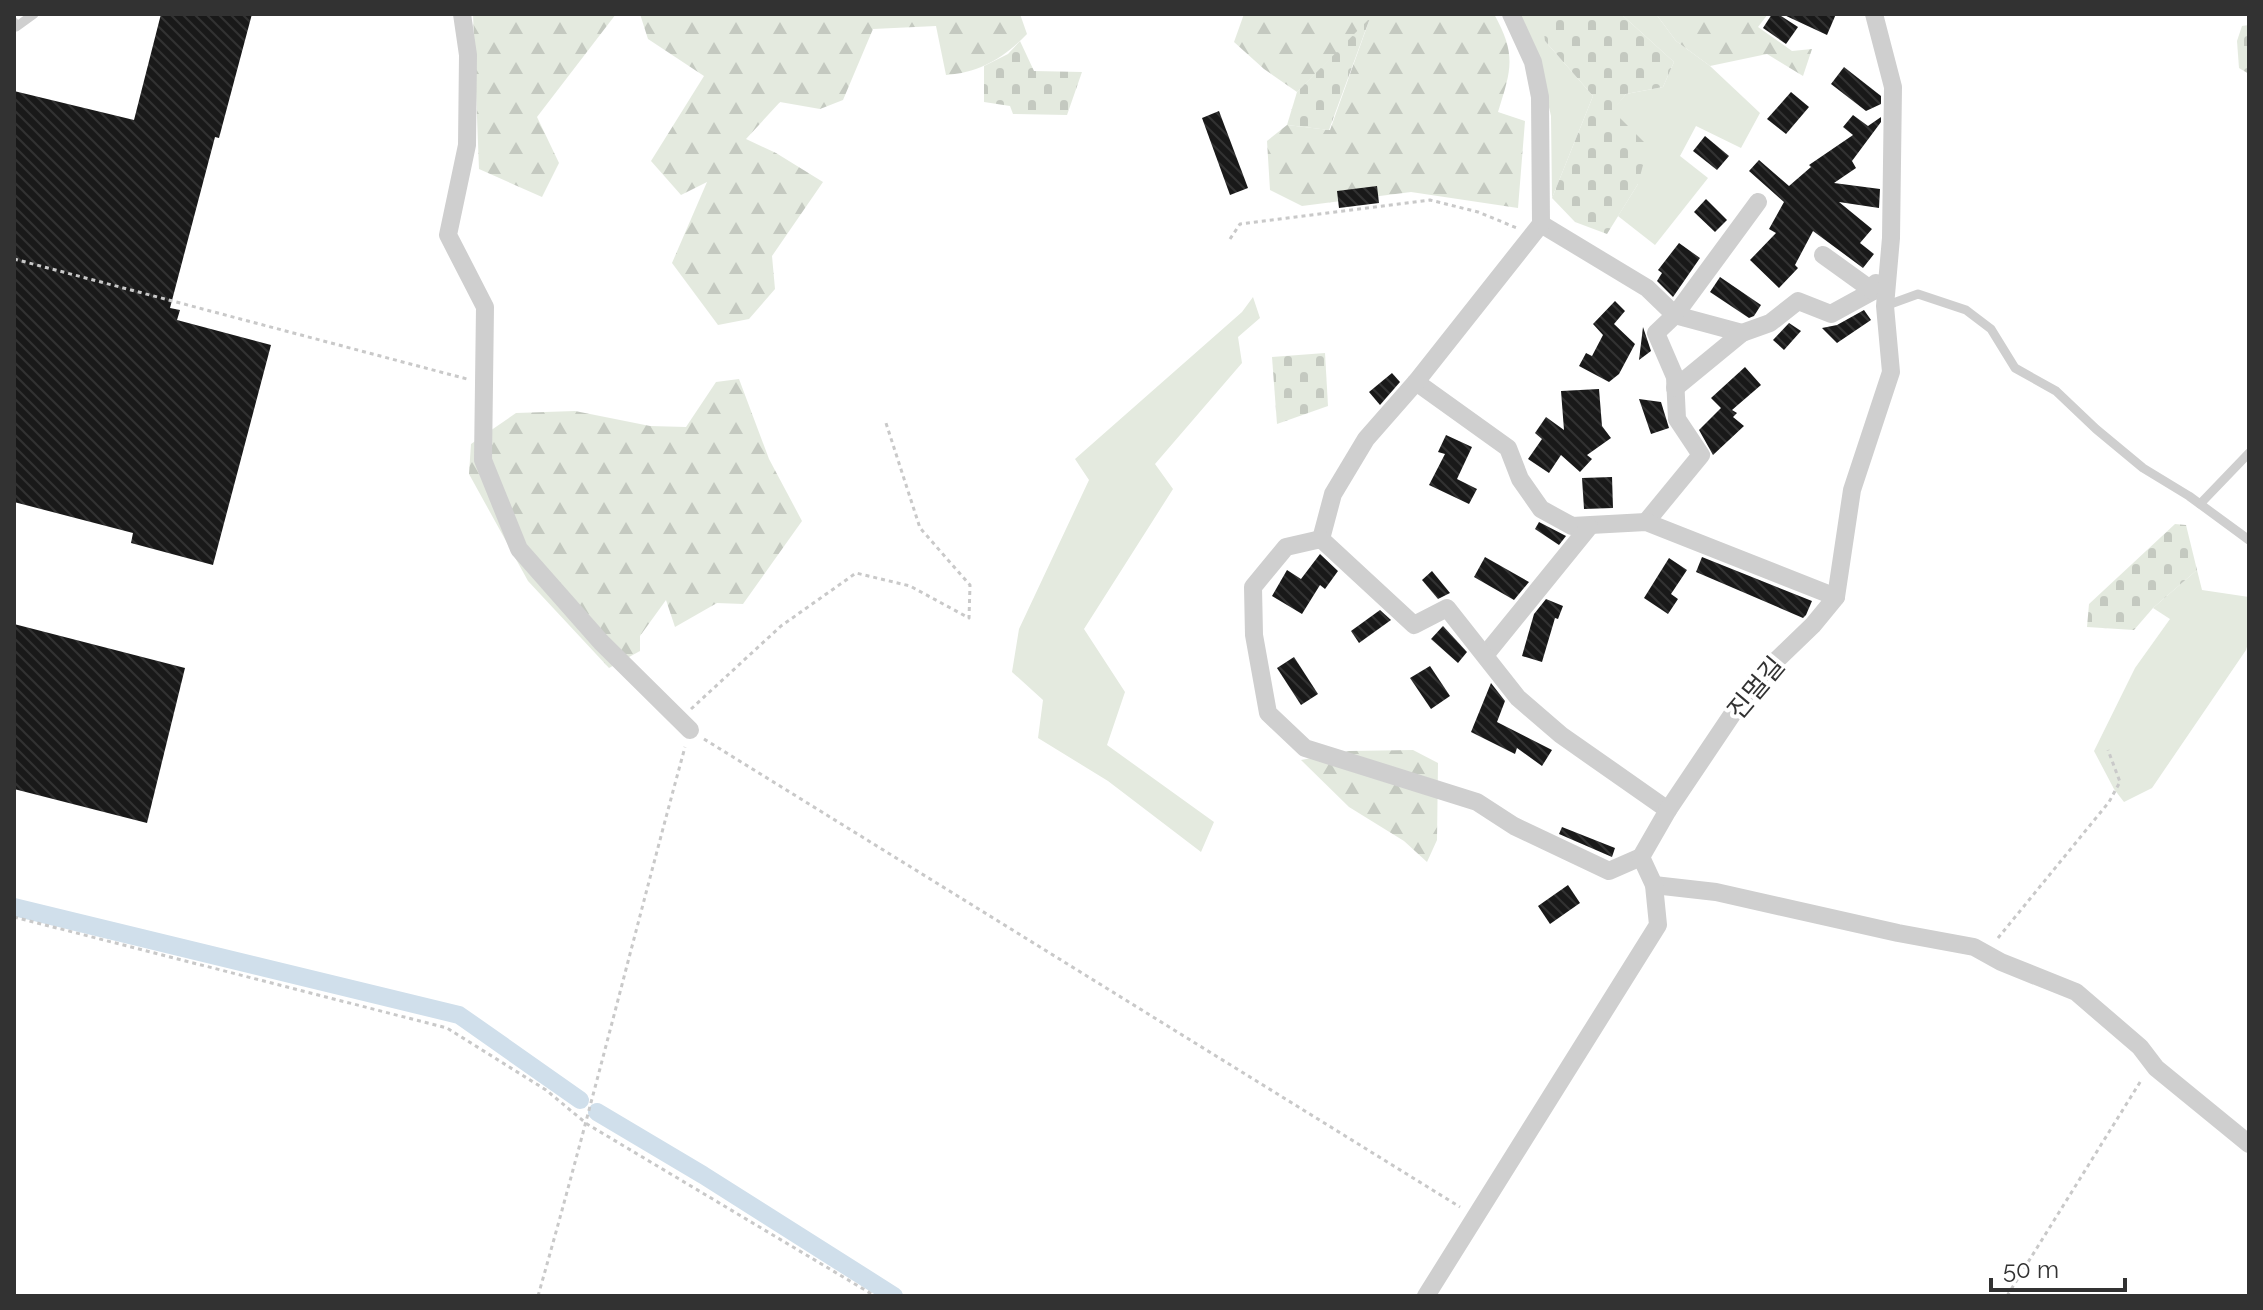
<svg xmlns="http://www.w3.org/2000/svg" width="2263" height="1310" viewBox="0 0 2263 1310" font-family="Raleway,'Noto Sans KR',sans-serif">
	<defs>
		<pattern id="forest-firs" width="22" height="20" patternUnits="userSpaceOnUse" patternTransform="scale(2)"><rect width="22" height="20" fill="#e4eadf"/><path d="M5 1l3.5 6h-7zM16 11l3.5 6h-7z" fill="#c4c9c0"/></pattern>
		<pattern id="cemetery-stones" width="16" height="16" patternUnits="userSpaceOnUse" patternTransform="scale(2)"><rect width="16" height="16" fill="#e4eadf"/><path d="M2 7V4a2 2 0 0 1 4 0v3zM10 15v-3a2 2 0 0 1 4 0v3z" fill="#c4c9c0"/></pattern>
		<pattern id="building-back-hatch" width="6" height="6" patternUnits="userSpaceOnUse" patternTransform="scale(2)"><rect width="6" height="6" fill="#191919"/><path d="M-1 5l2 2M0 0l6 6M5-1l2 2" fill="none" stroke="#323232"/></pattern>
	</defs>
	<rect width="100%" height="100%" fill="#fff"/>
	<g fill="#e4eadf">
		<path d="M1519,14h33l-7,27 48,55 -41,102 -1,-82 -13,-58z"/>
		<path d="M1621,14h35l20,27 34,25 50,47 -19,35 -45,-22 -16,30 28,22 -53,67 -37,-29 20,-32 -26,-73 14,-17 37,-7 11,-25z"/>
		<path d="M1253,297l7,21 -22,19 4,26 -87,101 18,25 -89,140 41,63 -18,53 107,77 -13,30 -93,-71 -70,-43 5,-38 -31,-28 7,-43 70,-149 -14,-21 167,-147z"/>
		<path d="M2197,570l5,20 47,7v43l-3,10 -94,138 -28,14 -10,-13 -20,-38 41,-83 35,-49 -17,-11z"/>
	</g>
	<g fill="url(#forest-firs)">
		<path d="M473,14h143l-79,103 22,46 -17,34 -63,-28z"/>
		<path d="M640,14h380l7,20c-23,24 -48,39 -81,41l-10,-49 -63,3 -30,71 -23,9 -40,-7 -34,37 30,14 47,29 -51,74 3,33 -26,30 -31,6 -46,-62 35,-81 -26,13 -30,-34 53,-85 -56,-37z"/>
		<path d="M1244,14h250c23,41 17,56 4,98l27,9 -7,87 -107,-16 -109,14 -32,-16 -3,-49 20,-16 43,5 39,-109 -72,71 -33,-23 -30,-27z"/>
		<path d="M1656,14h112l-10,13 34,24 20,-2 -9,27 -36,-22 -57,12 -34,-25z"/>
		<path d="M739,379l30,80 33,62 -59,83 -26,-1 -42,24 -9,-27 -26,36v15l-31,17 -81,-87 -59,-107 2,-30 45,-31 59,-2 75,15 36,1 30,-45z"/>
		<path d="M1413,750l25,13 -1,77 -10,22 -23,-21 -55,-34 -48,-47 48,-9z"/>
	</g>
	<g fill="url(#cemetery-stones)">
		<path d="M1552,14h69l53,48 -11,25 -37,7 -13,17 35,35 -10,38 -31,50 -32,-12 -23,-24 41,-102 -48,-55 -2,-16z"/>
		<path d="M1370,18l-41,112 -42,-5 10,-33z"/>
		<path d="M2249,25v49l-10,-6 -2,-27 5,-15z"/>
		<path d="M1020,41l14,30 48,1 -15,43 -54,-1 -3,-8 -26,-4v-36l24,-12z"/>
		<path d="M1325,353l3,53 -51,18 -5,-67z"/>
		<path d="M2175,524l11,1 11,45 -44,38 -19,22 -47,-3 2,-23z"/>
	</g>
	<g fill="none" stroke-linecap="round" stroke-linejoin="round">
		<g stroke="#d0dfeb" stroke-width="18">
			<path d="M14,907l445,108 121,85"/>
			<path d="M597,1112l106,63 191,121"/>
		</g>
	</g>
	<g fill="url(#building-back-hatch)">
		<path d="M161,14h91l-33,124 -4,-1 -45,171 10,2 -3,10 94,25 -58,220 -82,-22 2,-10 -119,-31v-411l120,29z"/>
		<path d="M1772,14h6l20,13 -12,17 -23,-16z"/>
		<path d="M1782,14h54l-9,21z"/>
		<path d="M1844,67l37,29v8l-15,7 -35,-27z"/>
		<path d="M1791,92l18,15 -23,27 -19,-15z"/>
		<path d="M1219,111l29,77 -18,7 -28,-77z"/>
		<path d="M1853,115l15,11 13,-9v5l-29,39 4,7 -22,15 46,6 -1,19 -40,-6 33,27 -12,14 14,11 -11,14 -50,-37 -18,34 3,3 -19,20 -29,-28 26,-27 -7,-4 15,-27 -35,-31 10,-11 30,26 22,-19 -2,-2 44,-30 -10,-8z"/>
		<path d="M1705,136l24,20 -12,14 -24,-19z"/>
		<path d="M1377,186l2,17 -40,5 -2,-17z"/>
		<path d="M1706,199l21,21 -12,12 -21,-20z"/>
		<path d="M1679,243l21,15 -27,39 -16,-16 5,-8 -4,-3z"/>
		<path d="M1720,277l41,28 -7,11 -5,2 -39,-26z"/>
		<path d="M1615,301l10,10 -11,13 21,20 -16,30 -10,8 -30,-16 7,-13 6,3 11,-21 -10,-11z"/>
		<path d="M1864,310l7,10 -34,23 -15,-15 15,-3z"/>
		<path d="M1789,323l12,8 -17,19 -11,-10z"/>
		<path d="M1643,327l8,24 -12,9z"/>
		<path d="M1745,367l16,18 -29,25 5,3 -4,4 11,9 -31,29 -14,-25 22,-22 -10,-10z"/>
		<path d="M1392,373l8,9 -20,23 -11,-13z"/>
		<path d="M1599,389l3,37 9,12 -24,17 5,4 -12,13 -19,-17 -12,18 -21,-14 14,-20 -7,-6 11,-16 18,13 -3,-39z"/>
		<path d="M1639,399l22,3 8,26 -18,6z"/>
		<path d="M1446,435l26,12 -15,32 20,10 -8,15 -40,-19 16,-31 -7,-2z"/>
		<path d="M1612,477l1,31 -29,1 -2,-31z"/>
		<path d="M1539,522l27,14 -7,9 -24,-16z"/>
		<path d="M1320,554l18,17 -13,18 -5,-4 -18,29 -30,-18 15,-26 14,9z"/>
		<path d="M1485,557l44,25 -15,18 -40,-23z"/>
		<path d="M1702,557l110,44 -6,14 -3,3 -107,-46z"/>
		<path d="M1669,558l18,12 -16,24 7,5 -10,15 -24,-16z"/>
		<path d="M1432,571l18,22 -12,6 -16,-19z"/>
		<path d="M1546,599l17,7 -5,13 -3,-1 -13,44 -20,-6 12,-42z"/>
		<path d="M1380,610l11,10 -32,23 -8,-12z"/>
		<path d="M14,624l171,44 -38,155 -133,-34z"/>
		<path d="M1443,626l24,26 -9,11 -27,-24z"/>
		<path d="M1294,657l24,37 -17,11 -24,-37z"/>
		<path d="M1430,666l20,30 -19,13 -21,-31z"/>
		<path d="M1491,683l14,18 -8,21 55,28 -10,16 -25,-18 -2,6 -44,-22z"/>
		<path d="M1562,827l53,21 -3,9 -53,-23z"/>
		<path d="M1568,885l12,18 -30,21 -12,-18z"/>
	</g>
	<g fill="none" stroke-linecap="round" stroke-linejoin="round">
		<g stroke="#c9c9c9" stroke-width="3" stroke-dasharray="4 4" stroke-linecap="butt">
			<path d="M1230,239l10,-15 190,-24 48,12 39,16"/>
			<path d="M14,259l453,120"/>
			<path d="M691,709l90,-83 75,-53 54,13 59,32 1,-33 -50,-57 -35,-108"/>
			<path d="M704,739l756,468"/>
			<path d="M14,917l433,111 99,62 41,34 288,172"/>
			<path d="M1998,938l111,-136 11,-20 -12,-32"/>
			<path d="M538,1296c52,-182 97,-366 147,-549"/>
			<path d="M2007,1296l135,-217"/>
		</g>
		<g stroke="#cfcfcf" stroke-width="9">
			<path d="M14,22l2,5 18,-13"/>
			<path d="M1885,306l33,-12 48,16 25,19 24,39 41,23 40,38 47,39 46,28 60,44"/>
			<path d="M2200,504l49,-51"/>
		</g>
		<g stroke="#cfcfcf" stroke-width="18">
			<path d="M462,14l6,41 -1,90 -19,90 37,72 -2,153 36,89 82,93 89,88"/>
			<path d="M1758,202l-83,113 67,18 28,-10 28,-22 33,13 42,-23"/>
			<path d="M1541,224l106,64 28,27 -19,18 19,44 2,42 24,36 -55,67"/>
			<path d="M1823,255l50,36 3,-8"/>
			<path d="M1416,382l92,66 12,31 21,30 31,17 74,-4 190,75"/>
			<path d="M1675,388l67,-55"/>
			<path d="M1321,539l12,-45 33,-55 50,-57 125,-158 -1,-127 -7,-35 -22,-48"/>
			<path d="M1486,654l103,-127"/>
			<path d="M1641,857l-32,14 -95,-45 -37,-24 -172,-54 -37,-35 -14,-78 -1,-48 33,-40 35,-8 93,86 33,-17 71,90 43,37 107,75"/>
			<path d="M1654,885l62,7 182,41 76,14 27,15 75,30 64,55 16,21 93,76"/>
			<path d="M1426,1296l232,-371 -4,-40 -13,-28 27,-47 86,-128 59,-57 23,-28 16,-107 39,-118 -6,-66 6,-68 2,-151 -19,-73"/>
		</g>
	</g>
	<g text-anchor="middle" stroke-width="8" stroke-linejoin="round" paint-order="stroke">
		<g font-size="26" fill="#323232" stroke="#fff">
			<text transform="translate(1756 688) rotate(-50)" y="9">진멀길</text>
		</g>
	</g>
	<rect width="2263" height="1310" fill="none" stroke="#323232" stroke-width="32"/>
	<path d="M1991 1278v12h134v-12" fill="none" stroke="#323232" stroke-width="4"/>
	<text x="2003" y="1278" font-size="24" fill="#323232" stroke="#ffffff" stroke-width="6" paint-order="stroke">50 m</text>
</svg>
